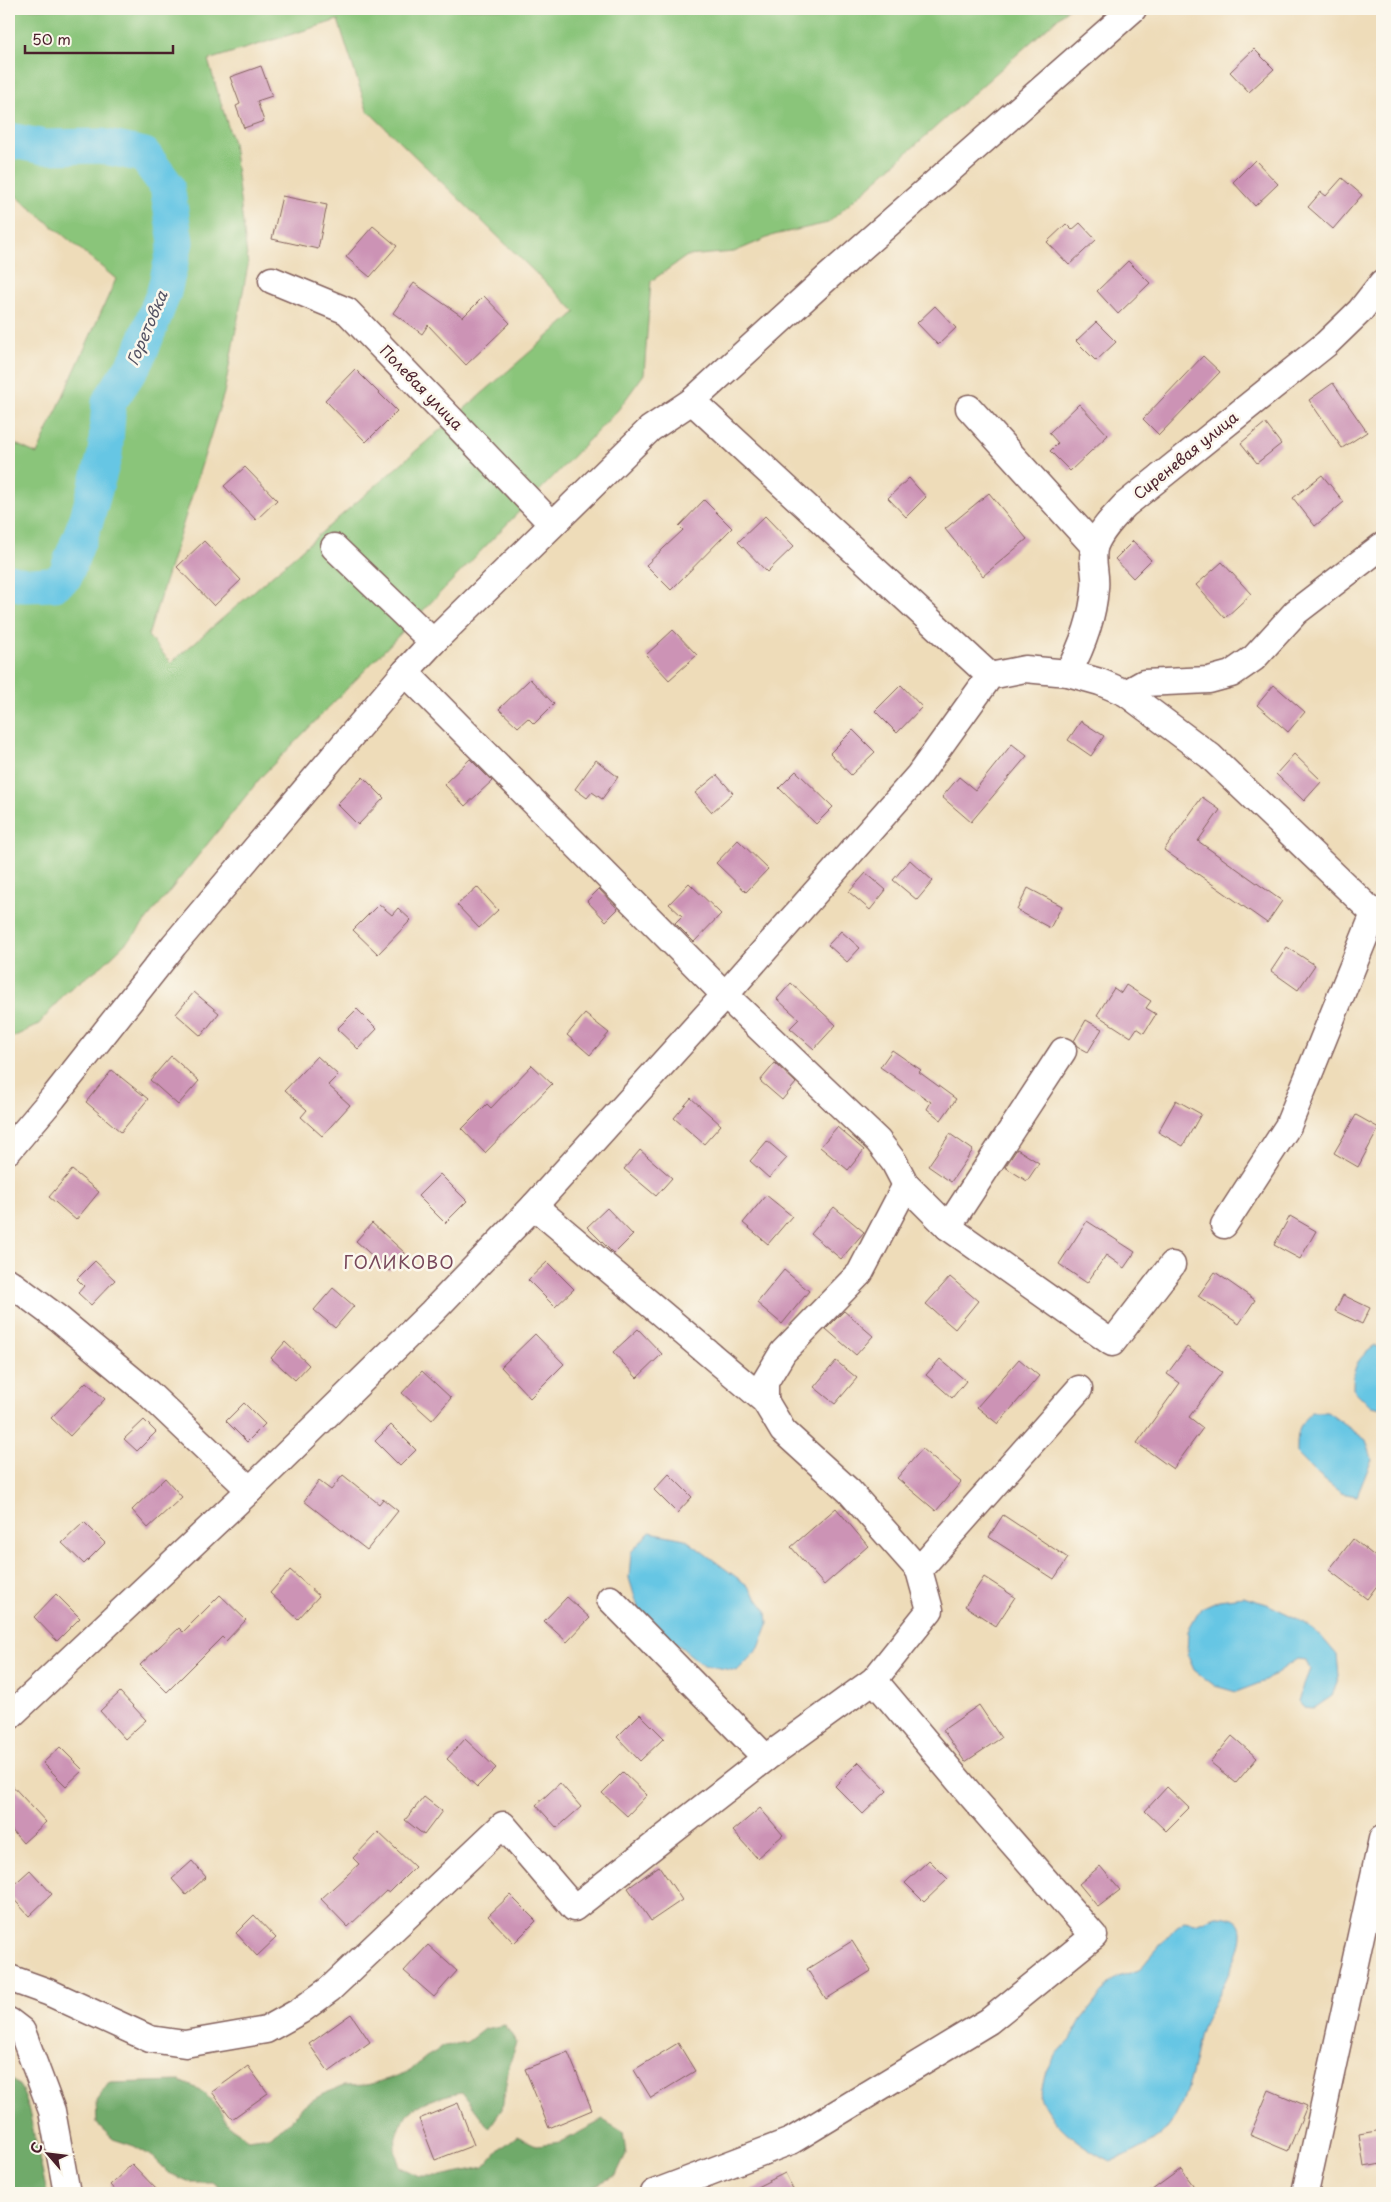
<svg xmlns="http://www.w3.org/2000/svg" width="1391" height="2202" viewBox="0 0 1391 2202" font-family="'Playpen Sans',sans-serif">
	<rect width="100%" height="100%" fill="#fbf7ec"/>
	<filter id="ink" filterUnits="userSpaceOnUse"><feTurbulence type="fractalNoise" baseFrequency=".02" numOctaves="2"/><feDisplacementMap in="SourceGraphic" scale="10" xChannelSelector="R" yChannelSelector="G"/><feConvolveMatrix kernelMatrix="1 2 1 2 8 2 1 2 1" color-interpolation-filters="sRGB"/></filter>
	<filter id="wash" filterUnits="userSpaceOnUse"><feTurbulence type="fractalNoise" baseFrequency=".0096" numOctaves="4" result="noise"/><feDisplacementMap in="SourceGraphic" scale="20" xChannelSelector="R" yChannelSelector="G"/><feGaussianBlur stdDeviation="1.12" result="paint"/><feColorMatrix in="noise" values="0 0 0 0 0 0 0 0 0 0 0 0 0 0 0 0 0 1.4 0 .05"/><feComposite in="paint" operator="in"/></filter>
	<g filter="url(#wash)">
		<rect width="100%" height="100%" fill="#eedcb9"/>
		<path fill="#8ac57a" stroke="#6a7252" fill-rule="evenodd" d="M9,9h1059l-240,214 -54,12 -40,17 -47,4 -36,25 -7,93 -26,36 -356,366 -126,157 -33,32 -36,26 -29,34 -29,14v-598l28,13 79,-175 -107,-89zM338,20l29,90 209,202 -405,351 -23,-27 76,-243 24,-128 -15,-122 -25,-83z"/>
		<g fill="#6faa6a" stroke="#5c644a">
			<path d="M505,2025l12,18 -8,22 -7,44 -13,19 -27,-36c-31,6 -63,14 -67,52 -1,6 3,16 5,23l19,9h22l43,-9 16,-18 17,-13 19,9 25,-3 42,-22 20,12 3,22 -10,21 -36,18h-354l-13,-11h-23l-21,-9 -16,-16 -19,-11 -21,-7 -16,-15 -1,-24 13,-17 71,-2 21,9 17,17 12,20 18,12 22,-3 19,-14 15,-17 19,-11 21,-8 23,-1 22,-6 21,-8 16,-14 19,-11 22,-4 17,-13z"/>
			<path d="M9,2076c10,7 14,14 18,26l20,91h-38z"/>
		</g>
		<g fill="#66c6e4" stroke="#587288">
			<path d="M1375,1346l7,3v60l-11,-2 -18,-18c0,-22 3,-30 22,-43z"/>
			<path d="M1312,1412h15l39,28 6,19 -15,37 -16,-3 -23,-18 -21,-21c0,-19 0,-30 15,-42z"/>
			<path d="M650,1532l35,7 62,46 20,26 1,13 -9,24 -22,23 -34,-6 -63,-51 -11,-36 2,-26z"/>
			<path d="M1243,1597l24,7 31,15 21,15 18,21 2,21 -7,20 -19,13 -9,-1 -6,-7 12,-31 -4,-10 -9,-1 -32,22 -29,11 -21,-6 -21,-16 -7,-16 1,-23 13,-23 18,-8z"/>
			<path d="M1216,1916c11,0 25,3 25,17 1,23 -29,71 -39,94 -4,9 -5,20 -7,30 -5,22 -11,47 -24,67 -11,17 -42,32 -61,37 -26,-13 -58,-35 -70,-64l5,-22 10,-19 15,-16 11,-20 28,-36 9,-7 21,-7 36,-42 9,-6 11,2z"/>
		</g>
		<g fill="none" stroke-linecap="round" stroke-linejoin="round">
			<path stroke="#66c6e4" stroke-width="35" d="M9,140l35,7 57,-1 43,9 23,31 9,56 -12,50 -26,66 -29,44 -4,52 -18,64 -22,58 -11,8 -30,1 -15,-4"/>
		</g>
		<g id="blocks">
			<g fill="#cc93b5">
				<path d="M1254,49l20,20 -25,23 -19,-20z"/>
				<path d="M261,66l11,30 -15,5 7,20 -20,7 -8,-22 4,-2 -10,-27z"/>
				<path d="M1255,160l23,24 -23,22 -22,-24z"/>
				<path d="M1342,178l20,17 -29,34 -25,-22 13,-15 5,4z"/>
				<path d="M282,196l45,9 -9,44 -46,-10z"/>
				<path d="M1080,223l16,17 -27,25 -22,-23 19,-18 6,6z"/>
				<path d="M373,226l24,20 -27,31 -24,-20z"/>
				<path d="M1128,261l22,22 -32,31 -21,-23z"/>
				<path d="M414,283l49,34 21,-21 26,27 -44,42 -38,-40 -6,9 -29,-21z"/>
				<path d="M935,306l21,22 -18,17 -21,-22z"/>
				<path d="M1096,322l20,20 -20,19 -20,-20z"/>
				<path d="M1203,356l17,16 -61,63 -16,-16z"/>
				<path d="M355,369l42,42 -31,31 -41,-42z"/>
				<path d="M1333,383l34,49 -25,16 -33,-48z"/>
				<path d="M1079,404l29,31 -38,36 -20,-20 8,-8 -9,-10z"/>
				<path d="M1265,423l16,21 -24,19 -16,-20z"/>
				<path d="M245,467l32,33 -21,20 -32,-34z"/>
				<path d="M1322,475l22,27 -29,24 -22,-28z"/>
				<path d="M909,478l17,19 -20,20 -18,-19z"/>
				<path d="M989,493l38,46 -44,37 -38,-47z"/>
				<path d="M704,500l28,28 -61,62 -25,-25 37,-35 -4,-4z"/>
				<path d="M765,516l29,30 -27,26 -29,-30z"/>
				<path d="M204,541l37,39 -27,26 -37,-39z"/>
				<path d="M1133,541l18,19 -18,18 -18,-19z"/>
				<path d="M1222,562l29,32 -26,24 -29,-33z"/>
				<path d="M673,630l24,25 -28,25 -23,-25z"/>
				<path d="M530,679l24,25 -20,20 -6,-6 -10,9 -19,-18z"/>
				<path d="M901,685l21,22 -25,26 -22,-22z"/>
				<path d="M1274,685l31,27 -17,20 -31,-27z"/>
				<path d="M1081,721l23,15 -13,20 -23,-16z"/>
				<path d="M853,730l22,22 -24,23 -21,-22z"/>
				<path d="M1012,744l15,12 -56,66 -29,-25 17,-20 16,13z"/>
				<path d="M1294,754l28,27 -18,20 -28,-27z"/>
				<path d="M470,759l22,22 -27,25 -21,-22z"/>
				<path d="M596,760l22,17 -16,22 -10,-7 -5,6 -12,-9z"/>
				<path d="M796,771l37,36 -17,17 -37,-36z"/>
				<path d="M717,775l16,18 -21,19 -17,-19z"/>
				<path d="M363,777l21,21 -26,27 -21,-21z"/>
				<path d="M1202,797l18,13 -22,31 84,60 -15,22 -103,-73z"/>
				<path d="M738,840l30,29 -22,23 -30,-29z"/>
				<path d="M910,860l23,21 -16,19 -24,-20z"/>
				<path d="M866,873l20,17 -16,20 -21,-18z"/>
				<path d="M689,883l32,31 -27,28 -19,-19 7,-7 -13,-12z"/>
				<path d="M477,887l21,23 -19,18 -22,-23z"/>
				<path d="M1028,888l34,18 -12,22 -33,-18z"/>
				<path d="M599,889l19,20 -12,12 -19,-20z"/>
				<path d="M379,904l13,11 6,-7 13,12 -33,34 -25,-24z"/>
				<path d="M841,931l19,17 -13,14 -19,-17z"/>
				<path d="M1287,947l28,18 -17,25 -27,-19z"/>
				<path d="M791,983l45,42 -22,24 -24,-21 9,-9 -22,-20z"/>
				<path d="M1126,985l25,16 -5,7 10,6 -12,19 -7,-5 -6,9 -34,-22 17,-27 7,5z"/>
				<path d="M194,992l25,21 -18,23 -25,-22z"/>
				<path d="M357,1009l20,20 -19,20 -21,-20z"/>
				<path d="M585,1014l24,19 -19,22 -23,-20z"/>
				<path d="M1086,1020l16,9 -14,23 -11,-6 -3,-5z"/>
				<path d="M892,1050l29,20 -2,2 37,27 -15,21 -14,-11 4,-7 -51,-35z"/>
				<path d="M171,1056l28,25 -21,24 -28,-25z"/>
				<path d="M317,1056l21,19 -10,10 22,20 -28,31 -21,-19 6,-7 -22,-20z"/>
				<path d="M775,1063l21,20 -14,17 -22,-19z"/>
				<path d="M532,1065l20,19 -67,69 -23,-24 25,-25 4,4z"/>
				<path d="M112,1070l36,29 -27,33 -35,-30z"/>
				<path d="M691,1098l30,27 -17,19 -30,-26z"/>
				<path d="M1176,1100l25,14 -18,32 -25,-14z"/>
				<path d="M1356,1115l23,13 -21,39 -24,-14z"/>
				<path d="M837,1127l27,23 -16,20 -28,-23z"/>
				<path d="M950,1134l23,16 -22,32 -23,-16z"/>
				<path d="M767,1141l20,17 -18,20 -19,-17z"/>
				<path d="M1017,1149l22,14 -12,18 -22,-14z"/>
				<path d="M640,1150l32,28 -16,18 -32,-27z"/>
				<path d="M72,1170l27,22 -23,28 -27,-23z"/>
				<path d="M440,1174l27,27 -22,22 -27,-27z"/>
				<path d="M766,1195l26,21 -24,28 -25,-21z"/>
				<path d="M834,1207l30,25 -23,27 -30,-25z"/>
				<path d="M607,1208l26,27 -19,19 -27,-27z"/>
				<path d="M1290,1216l26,15 -16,28 -26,-14z"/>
				<path d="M1087,1221l48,31 -11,16 -18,-13 -19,28 -28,-19z"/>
				<path d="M372,1223l33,30 -16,18 -33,-30z"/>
				<path d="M95,1261l20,19 -24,25 -13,-12 6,-7 -7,-7z"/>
				<path d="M547,1262l27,27 -19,18 -27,-27z"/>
				<path d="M784,1270l25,21 -27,33 -25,-21z"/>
				<path d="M1215,1272l40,28 -16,24 -41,-28z"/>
				<path d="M950,1277l28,24 -23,28 -29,-25z"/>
				<path d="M333,1288l21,18 -19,22 -21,-18z"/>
				<path d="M1343,1295l27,13 -8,16 -27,-13z"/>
				<path d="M844,1311l29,25 -17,19 -30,-26z"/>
				<path d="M638,1329l24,25 -25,24 -24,-26z"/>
				<path d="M535,1334l29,30 -34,34 -29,-31z"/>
				<path d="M285,1342l24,23 -14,15 -24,-22z"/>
				<path d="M1187,1347l35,25 -33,45 14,11 -30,41 -36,-26 43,-60 -13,-9z"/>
				<path d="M940,1359l26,22 -14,17 -26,-23z"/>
				<path d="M1019,1359l20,17 -41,48 -21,-17z"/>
				<path d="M836,1361l21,17 -22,26 -21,-17z"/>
				<path d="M422,1371l29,27 -19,22 -30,-27z"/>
				<path d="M86,1382l19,17 -35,37 -19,-18z"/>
				<path d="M244,1403l21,21 -18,18 -21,-21z"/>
				<path d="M144,1420l12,12 -19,19 -13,-12z"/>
				<path d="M391,1425l25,25 -16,16 -25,-25z"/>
				<path d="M922,1449l39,33 -25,29 -39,-33z"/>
				<path d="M669,1474l23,23 -15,16 -23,-23z"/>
				<path d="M343,1475l36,29 4,-5 15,12 -31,39 -63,-49 15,-20 12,9z"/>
				<path d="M165,1478l17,19 -34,31 -16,-18z"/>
				<path d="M836,1508l32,38 -44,39 -33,-38z"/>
				<path d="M1003,1515l65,43 -14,21 -65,-42z"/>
				<path d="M84,1522l21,21 -21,21 -22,-21z"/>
				<path d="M1353,1539l29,23v17l-15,20 -38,-29z"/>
				<path d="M290,1570l29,26 -21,23 -28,-26z"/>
				<path d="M984,1577l31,20 -19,29 -31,-20z"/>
				<path d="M56,1594l24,24 -23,23 -23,-24z"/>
				<path d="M220,1595l26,25 -20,21 -4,-4 -55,55 -27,-27 39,-37 4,4z"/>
				<path d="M567,1597l23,21 -23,24 -23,-21z"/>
				<path d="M120,1692l26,28 -21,19 -25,-28z"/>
				<path d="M979,1705l22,33 -36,24 -22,-32z"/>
				<path d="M640,1714l24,24 -24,23 -23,-24z"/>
				<path d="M1232,1736l25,22 -21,25 -26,-21z"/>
				<path d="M465,1739l31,29 -19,19 -30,-28z"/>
				<path d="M60,1747l23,23 -17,16 -23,-23z"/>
				<path d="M859,1762l28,29 -24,23 -28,-28z"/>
				<path d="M623,1772l24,23 -20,21 -25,-23z"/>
				<path d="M9,1782l37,40 -23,21 -14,-16z"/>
				<path d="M560,1783l21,24 -24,21 -21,-23z"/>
				<path d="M1167,1787l22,21 -23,23 -21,-20z"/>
				<path d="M424,1797l18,14 -18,24 -19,-15z"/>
				<path d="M760,1808l23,27 -26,23 -24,-27z"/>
				<path d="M378,1832l37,35 -26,26 -3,-2 -38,36 -27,-28 38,-35 -6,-6z"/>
				<path d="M929,1860l19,19 -24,23 -19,-19z"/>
				<path d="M192,1861l14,16 -20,18 -14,-16z"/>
				<path d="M659,1866l23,34 -31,21 -23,-33z"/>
				<path d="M1100,1866l20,24 -22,17 -19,-23z"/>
				<path d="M30,1870l22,24 -23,22 -20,-22v-5z"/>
				<path d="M510,1895l26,26 -22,22 -26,-27z"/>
				<path d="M254,1915l22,23 -19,18 -21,-23z"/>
				<path d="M852,1941l19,30 -45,28 -19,-30z"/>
				<path d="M428,1945l29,26 -23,26 -30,-26z"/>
				<path d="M351,2014l19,28 -41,30 -20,-28z"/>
				<path d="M678,2043l17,28 -44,27 -17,-28z"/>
				<path d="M568,2052l24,58 -43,18 -24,-59z"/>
				<path d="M248,2066l20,27 -36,26 -20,-27z"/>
				<path d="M1269,2090l38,16 -19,45 -38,-16z"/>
				<path d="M458,2103l16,42 -39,15 -16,-41z"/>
				<path d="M1382,2130v34l-18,3 -5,-33z"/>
				<path d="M132,2164l28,29h-43l-7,-8z"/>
				<path d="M1181,2169l18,24h-51z"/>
				<path d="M785,2173l10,20h-50z"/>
			</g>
		</g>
	</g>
	<g filter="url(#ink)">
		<use href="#blocks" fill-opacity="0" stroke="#83615d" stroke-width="1"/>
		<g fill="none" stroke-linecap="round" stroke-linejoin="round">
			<g stroke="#83615d" stroke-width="29">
				<g id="minor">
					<path d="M272,280l75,31 205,213"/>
					<path d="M692,401l298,275"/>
					<path d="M969,408l125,138"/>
					<path d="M334,547l99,95"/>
					<path d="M405,672l320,323 153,146 16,21 12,23 42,42 164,116 60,-78"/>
					<path d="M1068,673c14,-26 25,-55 27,-85 2,-14 -5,-29 0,-43 6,-15 19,-28 30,-40l201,-161 34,-33 22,-28"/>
					<path d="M1126,693l18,-10 65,-3 22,-6 23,-16 42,-46 86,-66"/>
					<path d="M9,1150l44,-52 121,-153 231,-273 28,-30 217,-213 42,-28 137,-125 304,-267"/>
					<path d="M534,1206l231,195"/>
					<path d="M1224,1225l64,-99 86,-212"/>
					<path d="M948,1227l115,-176"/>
					<path d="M9,1282l51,38 88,73 102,97"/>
					<path d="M919,1570l160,-181"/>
					<path d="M610,1599l156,159"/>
					<path d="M9,1717l241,-227 182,-178 102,-106 191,-211 194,-220 71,-99 35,-7 43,4 32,9 26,11 84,63 172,165"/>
					<path d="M9,1978l39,14 102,47 35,5 81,-14 34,-19 30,-22 173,-164 71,83 192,-150 108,-78 56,-70 -11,-40 -70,-79 -66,-60 -18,-30v-19l18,-30 77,-79 46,-88"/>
					<path d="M9,2021l13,10 30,80 15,82"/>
					<path d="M654,2193l137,-52 198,-120 105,-85 -125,-143 -95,-113"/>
					<path d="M1305,2193l77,-354"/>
				</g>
			</g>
			<use href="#minor" stroke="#fff" stroke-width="26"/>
		</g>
	</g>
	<g text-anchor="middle" stroke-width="5" stroke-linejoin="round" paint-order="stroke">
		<g font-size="15" fill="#4a1f2b" stroke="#fbf7ec">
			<text transform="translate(421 388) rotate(46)" y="5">Полевая улица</text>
			<text transform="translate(1186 456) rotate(-39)" y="5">Сиреневая улица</text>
		</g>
		<g font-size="16" font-style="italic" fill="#525162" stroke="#fbf7ec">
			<text transform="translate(147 328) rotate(-67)" y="6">Горетовка</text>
		</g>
		<g font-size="18" letter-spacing="1" fill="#78485b" stroke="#fbf7ec">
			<text x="399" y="1269">ГОЛИКОВО</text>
		</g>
	</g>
	<rect width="1391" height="2202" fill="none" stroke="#fbf7ec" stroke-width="30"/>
	<g transform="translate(48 2154) rotate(298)" stroke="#fbf7ec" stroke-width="4" paint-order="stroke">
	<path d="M0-4L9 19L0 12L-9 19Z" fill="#4a1f2b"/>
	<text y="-8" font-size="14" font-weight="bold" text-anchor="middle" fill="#4a1f2b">С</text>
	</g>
	<path d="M25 45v8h148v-8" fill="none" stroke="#4a1f2b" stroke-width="2.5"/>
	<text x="32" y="45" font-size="15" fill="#4a1f2b" stroke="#fbf7ec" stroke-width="4" paint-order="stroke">50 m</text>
</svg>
